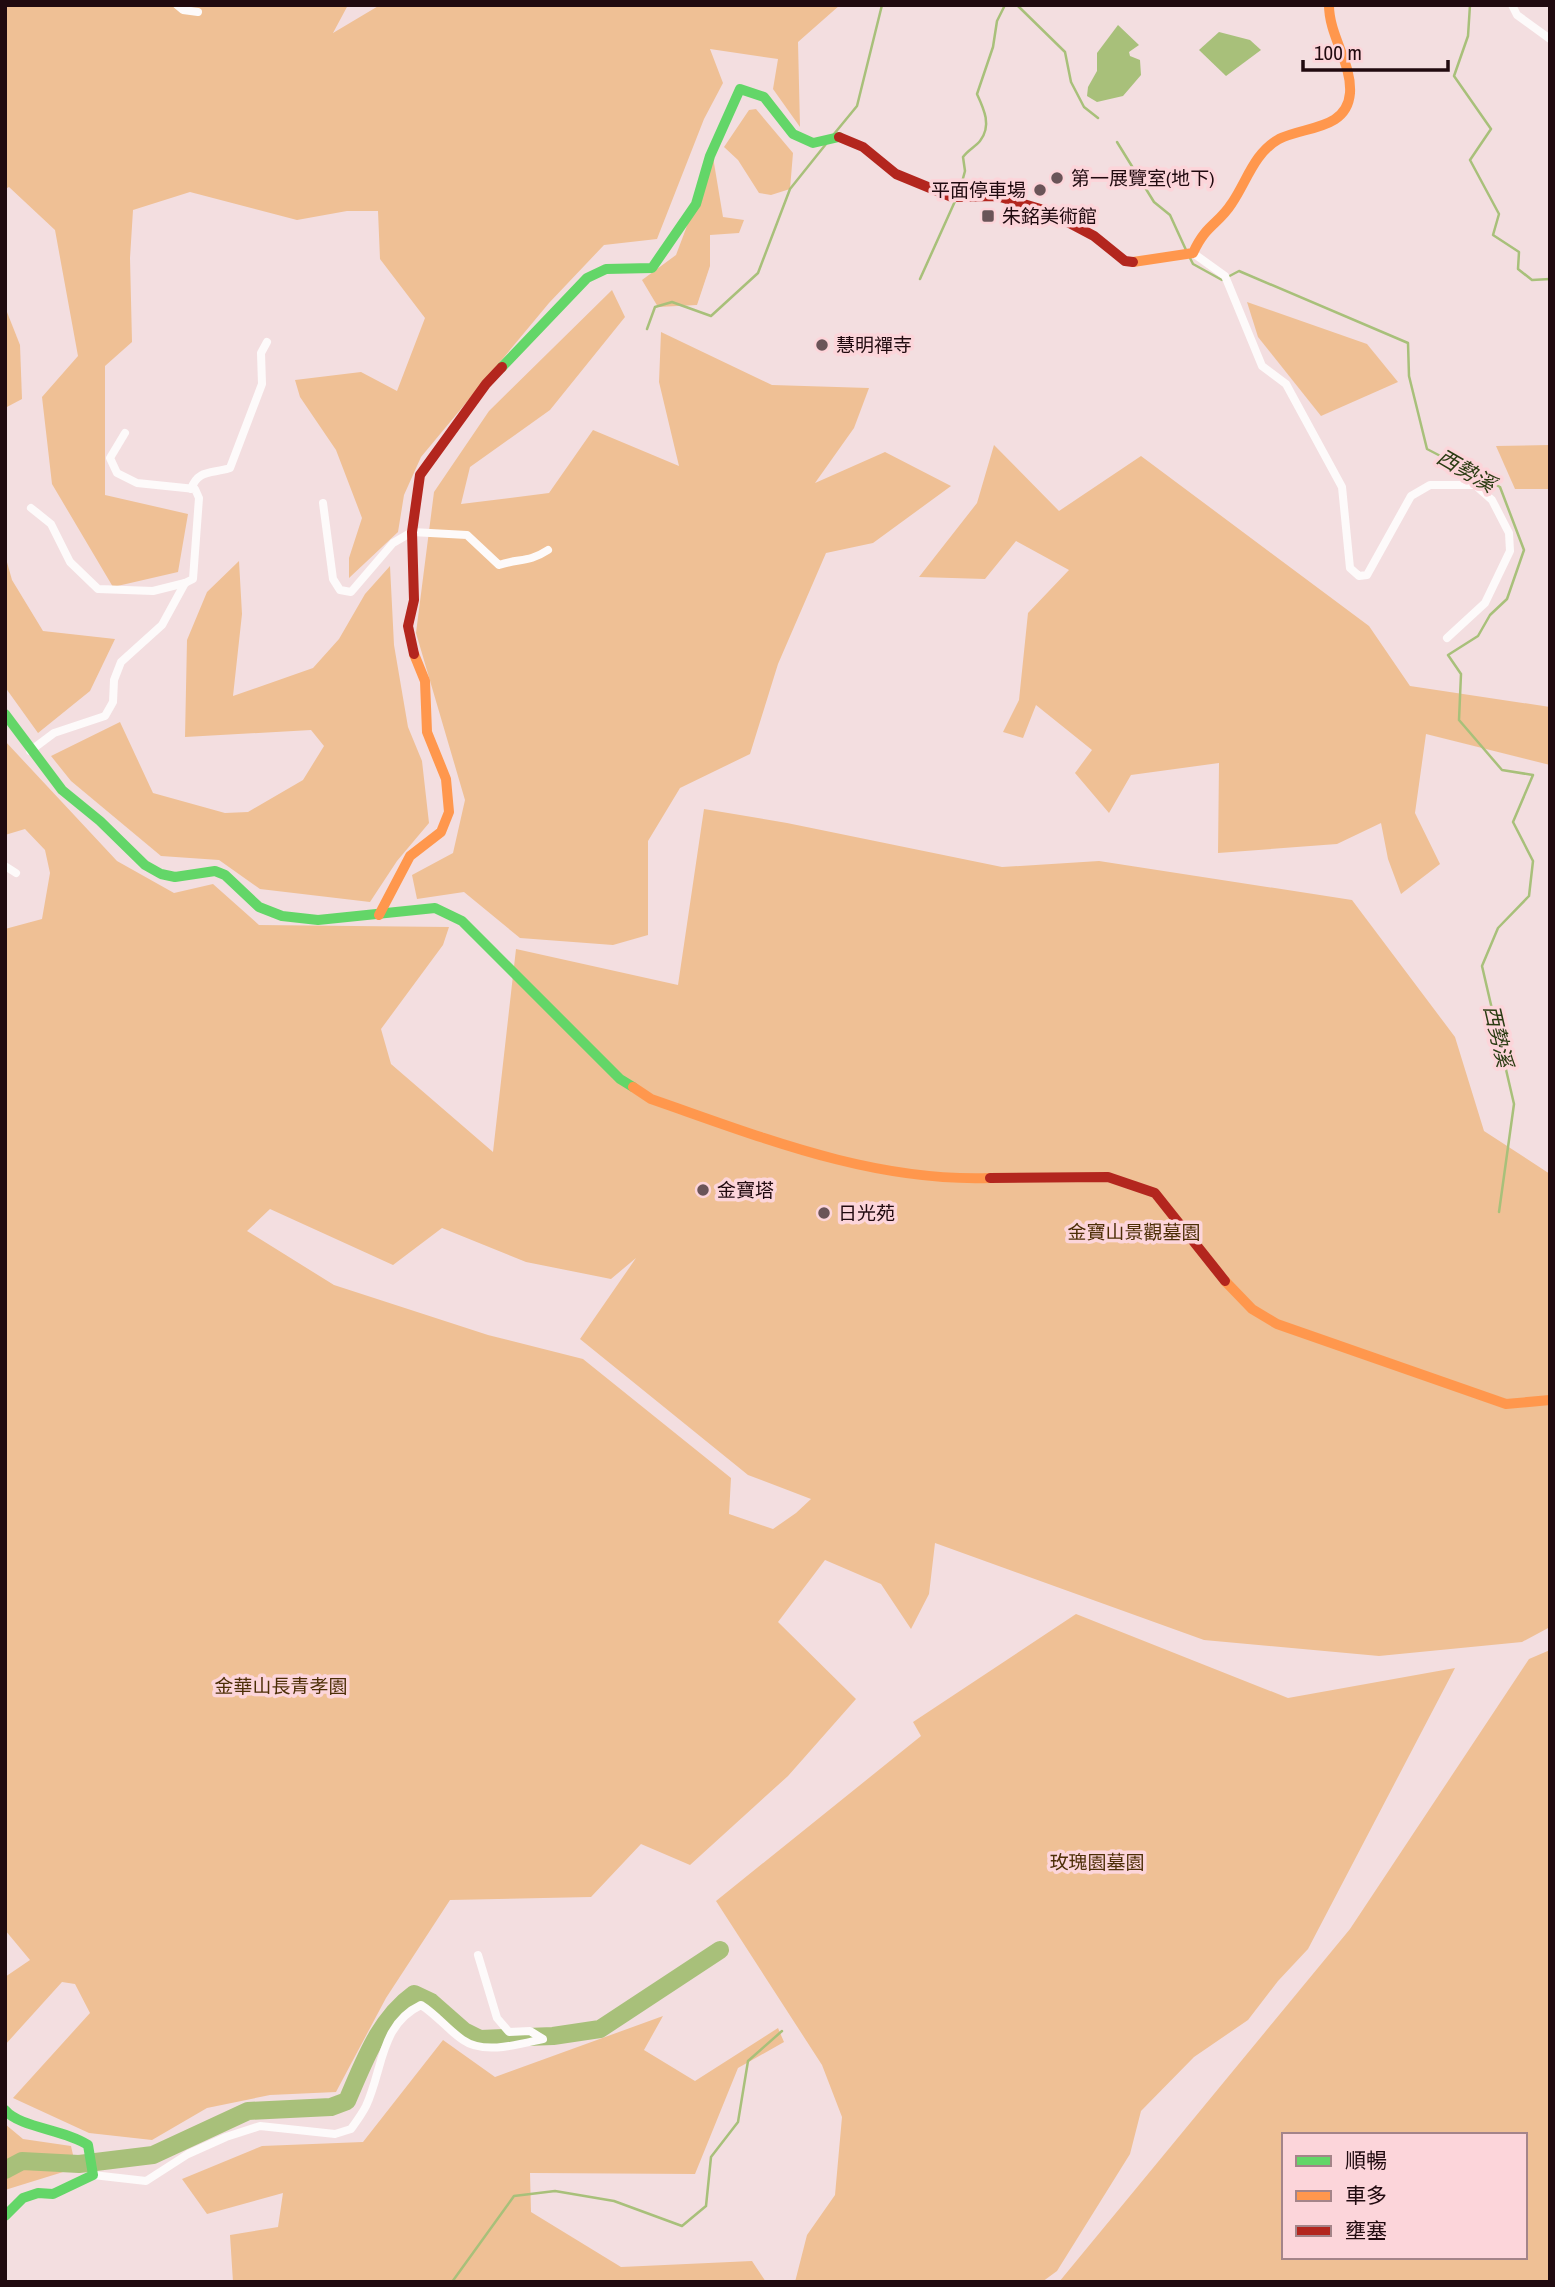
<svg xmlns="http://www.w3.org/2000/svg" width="1555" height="2287" viewBox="0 0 1555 2287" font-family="'Archivo Narrow','Noto Sans TC',sans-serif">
	<rect width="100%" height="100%" fill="#f3dee0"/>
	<g fill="#efc095" fill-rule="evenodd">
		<path d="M5,5h343l-15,28 47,-28h460l-42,37 2,85 -27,-38 5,-30 -68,-10 13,34 -19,36 -47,120 -53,6 -55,58 -128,154 -17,38 -6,37 -49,46v-20l13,-40 -26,-68 -36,-53 -5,-17 66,-8 36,19 28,-73 -45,-59 -2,-48h-31l-50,9 -107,-28 -57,18 -3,48 2,84 -27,24v129l83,19 -10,58 -65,15 -61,-103 -10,-87 36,-41 -23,-126 -46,-43 -4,2z"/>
		<path d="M756,109l37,44 -3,36 -19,6 -12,-2 -21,-33 -14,-13 25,-37z"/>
		<path d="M713,157l10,60 21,3 -5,13 -29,2v31l-13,39 -39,2 -16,-27 34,-25z"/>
		<path d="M612,290l13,27 -75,93 -80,57 -9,37 88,-11 44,-63 86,36 -20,-84 2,-50 111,53 97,3 -15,40 -39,55 70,-31 66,34 -78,57 -47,10 -48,111 -28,90 -70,34 -32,53v94l-35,10 -93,-7 -56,-46 -47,7 -5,-24 41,-22 12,-53 -49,-167 18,-141 55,-81z"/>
		<path d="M1247,302l120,42 31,38 -77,34 -63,-79z"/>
		<path d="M5,307l15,38 2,54 -17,9z"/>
		<path d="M994,445l65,66 82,-55 228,170 41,60 140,21v58l-124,-31 -11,79 25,51 -39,30 -13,-35 -7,-36 -44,21 -119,9 1,-90 -88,12 -22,38 -34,-40 17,-23 -56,-45 -13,33 -20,-6 16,-32 9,-87 41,-43 -53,-29 -31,38 -66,-2 58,-74z"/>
		<path d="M1550,445v44h-35l-19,-43z"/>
		<path d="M5,555l7,25 31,51 72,8 -25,52 -52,42 -33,-46z"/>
		<path d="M239,561l3,53 -9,82 80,-28 26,-29 26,-45 25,-28 4,79 14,82 14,34 7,62 -32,38 -27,41 -110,-13 -41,-29 -58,-4 -90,-75 -20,-25 69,-34 33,71 72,20 23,-1 55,-32 21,-34 -13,-16 -126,7 2,-97 20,-48z"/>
		<path d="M5,741l112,120 57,32 39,-9 46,41 190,2 -6,18 -62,84 10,35 102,88 23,-203 162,36 26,-176 83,14 215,44 97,-6 253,39 103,137 29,94 66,43v453l-28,15 -143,14 -175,-16 -269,-97 -6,51 -18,35 -30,-45 -56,-24 -47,62 78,77 -68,77 -98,89 -49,-21 -50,53 -141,3 -64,98 -50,94 -66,3 -63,13 -55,32 -63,-7 -76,-35 77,-85 -15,-29 -13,-2 -57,63v-68l25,-17 -25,-30v-1001l37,-10 8,-46 -5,-23 -20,-21 -20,6zM270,1209l123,56 49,-37 84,34 85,17 25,-21 -56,81 168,136 63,24 -15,14 -23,16 -44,-15 2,-36 -148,-119 -95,-24 -154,-50 -87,-54z"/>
		<path d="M1076,1614l212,84 167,-30 -147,281 -30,32 -30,39 -54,37 -53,54 -11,43 -73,117 -15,11h-247l12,-47 28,-40 7,-78 -20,-52 -106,-164 205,-165 -8,-14z"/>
		<path d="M1550,1650v632h-491l291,-353 179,-270zM1284,2135h241v122h-241z"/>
		<path d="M663,2016l-19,34 51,31 83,-53 6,14 -46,26 -43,106 -165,-1 1,39 90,55 131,-6 14,21h-533l-3,-47 48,-8 5,-34 -76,21 -25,-35 80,-33 101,-4 80,-102 52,37z"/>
		<path d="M5,2124l18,15 48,7 5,22 -71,22z"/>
	</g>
	<g fill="#a8c07a">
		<path d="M1118,25l21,20 -10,7 1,4 10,4 1,15 -18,21 -26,6 -10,-6 1,-9 9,-16v-18z"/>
		<path d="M1219,32l31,8 11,10 -35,26 -27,-26z"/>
	</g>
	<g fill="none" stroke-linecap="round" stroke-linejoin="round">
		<g stroke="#a8c07a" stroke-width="2.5">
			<path d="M1017,5l48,47 6,30 13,25 14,11"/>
			<path d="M1470,5l-2,31 -14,40 37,53 -21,31 29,54 -6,21 26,17 -1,17 14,11 18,-1"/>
			<path d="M834,134l23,-28 25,-101"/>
			<path d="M1117,142l37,60 16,13 16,35"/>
			<path d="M959,193l6,-22 -2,-14c5,-7 12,-10 17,-16 12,-15 4,-32 -3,-47l16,-47 4,-26 8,-16"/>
			<path d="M1189,256l4,8 29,16 17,-9 169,72 1,33 18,73 73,38 24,63 -17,49 -17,16 -12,21 -30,19 13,19 -2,46 43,50 31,5 -20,47 20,39 -4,35 -31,32 -16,38 32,138 -15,108"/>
			<path d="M920,279l36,-80"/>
			<path d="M647,329l8,-22 17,-5 39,14 47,-43 32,-84 36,-45"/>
			<path d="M452,2282l62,-86 41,-5 59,10 68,25 24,-20 5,-49 27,-35 10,-61 34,-30"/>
		</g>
		<path stroke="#a8c07a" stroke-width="18" d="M5,2170l17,-9 57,3 74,-9 95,-44 83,-4 16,-6c17,-39 32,-82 67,-107l17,8 33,29 16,8 73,-3 47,-7 120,-79"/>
		<g stroke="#fdfafa" stroke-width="8">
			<path d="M177,5l6,5 15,2"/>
			<path d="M1512,5l5,10 33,24"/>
			<path d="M1193,253l32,23 37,90 24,18 56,103 8,81 9,8 8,-1 44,-79 19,-11h45l17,15 17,33 1,18 -25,52 -38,35"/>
			<path d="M191,489c7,-20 21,-15 39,-21l32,-84 -1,-31 6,-11"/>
			<path d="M323,503l10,76 7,11 11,2 42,-49 19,-11 55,3 32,30c21,-7 29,-2 49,-15"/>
			<path d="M31,508l20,16 19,38 28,27 55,2 32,-8"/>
			<path d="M30,751l24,-18 51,-17 8,-14 1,-22 7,-18 41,-37 23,-42 8,-4 6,-81 -4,-9 -58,-6 -20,-10 -7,-15 15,-25"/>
			<path d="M5,866l11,7"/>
			<path d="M93,2175l53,6 42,-27 38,-17 34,-11 75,8 16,-5c5,-7 11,-15 15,-23 17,-36 14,-82 55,-101 16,10 27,25 42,35 21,15 57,4 80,-1l-13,-8 -21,1 -12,-14 -19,-63"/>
		</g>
		<g stroke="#63d668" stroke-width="10">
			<path d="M502,367l85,-89 19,-9 46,-1 44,-64 14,-48 30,-67 24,8 29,37 20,9 26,-6"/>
			<path d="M5,714l57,76 38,31 45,44 16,9 14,3 40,-6 10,4 34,32 23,9 36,4 117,-12 27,13 158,158 13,8"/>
			<path d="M5,2110c15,18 59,19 83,35l5,30 -40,19 -15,-1 -15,5 -18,18"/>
		</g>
		<g stroke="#ff974d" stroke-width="10">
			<path d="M1133,262l60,-9c13,-29 25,-28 39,-50 15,-22 22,-50 47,-64 26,-13 68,-9 71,-46 2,-30 -21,-57 -21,-88"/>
			<path d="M379,915l31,-59 31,-24 8,-20 -3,-33 -19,-47 -2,-51 -11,-27"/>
			<path d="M633,1087l18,12c110,38 220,83 339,79"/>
			<path d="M1225,1281l27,28 25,15 229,80 44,-4"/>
		</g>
		<g stroke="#b3261e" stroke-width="10">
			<path d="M839,137l24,10 33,27 56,23 45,-1 50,15 47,25 31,25 8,1"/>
			<path d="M414,654l-6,-28 6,-26 -2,-68 8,-57 66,-91 16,-17"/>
			<path d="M990,1178l118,-1 47,16 70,88"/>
		</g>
	</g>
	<g fill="#6a5458" stroke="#fcd5da" stroke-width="2.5">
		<circle cx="1057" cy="178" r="7"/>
		<circle cx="1040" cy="190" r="7"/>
		<rect x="981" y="209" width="14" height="14" rx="3.5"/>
		<circle cx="822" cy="345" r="7"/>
		<circle cx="703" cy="1190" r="7"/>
		<circle cx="824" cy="1213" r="7"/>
	</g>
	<g text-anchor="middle" stroke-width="7" stroke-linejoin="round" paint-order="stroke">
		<g font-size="19" fill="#200a0f" stroke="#fcd5da" text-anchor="start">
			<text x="1071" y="185">第一展覽室(地下)</text>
			<text x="1026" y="197" text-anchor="end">平面停車場</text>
			<text x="1002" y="223">朱銘美術館</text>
			<text x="836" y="352">慧明禪寺</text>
			<text x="717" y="1197">金寶塔</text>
			<text x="838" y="1220">日光苑</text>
		</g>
		<g font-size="19" fill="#4c2e06" stroke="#fcd5da">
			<text x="1134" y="1239">金寶山景觀墓園</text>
			<text x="281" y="1693">金華山長青孝園</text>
			<text x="1097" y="1869">玫瑰園墓園</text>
		</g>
		<g font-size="21" font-style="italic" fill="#2a3b12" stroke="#fcd5da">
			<text transform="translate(1466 471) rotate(30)" y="7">西勢溪</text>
			<text transform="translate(1498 1036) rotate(77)" y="7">西勢溪</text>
		</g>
	</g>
	<rect width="1555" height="2287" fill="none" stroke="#200a0f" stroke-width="14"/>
	<rect x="1282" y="2133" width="245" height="126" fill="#fcd5da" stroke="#a48489" stroke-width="2"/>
	<rect x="1296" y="2156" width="35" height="10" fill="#63d668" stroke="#a48489" stroke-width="2"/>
	<text x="1345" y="2168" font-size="21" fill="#200a0f">順暢</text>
	<rect x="1296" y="2191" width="35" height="10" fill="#ff974d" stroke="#a48489" stroke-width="2"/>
	<text x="1345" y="2203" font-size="21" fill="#200a0f">車多</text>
	<rect x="1296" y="2226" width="35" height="10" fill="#b3261e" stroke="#a48489" stroke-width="2"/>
	<text x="1345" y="2238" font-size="21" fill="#200a0f">壅塞</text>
	<path d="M1303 60v10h145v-10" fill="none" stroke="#200a0f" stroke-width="3.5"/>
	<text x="1314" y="60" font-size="21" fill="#200a0f" stroke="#fcd5da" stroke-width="5" paint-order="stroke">100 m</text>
</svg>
